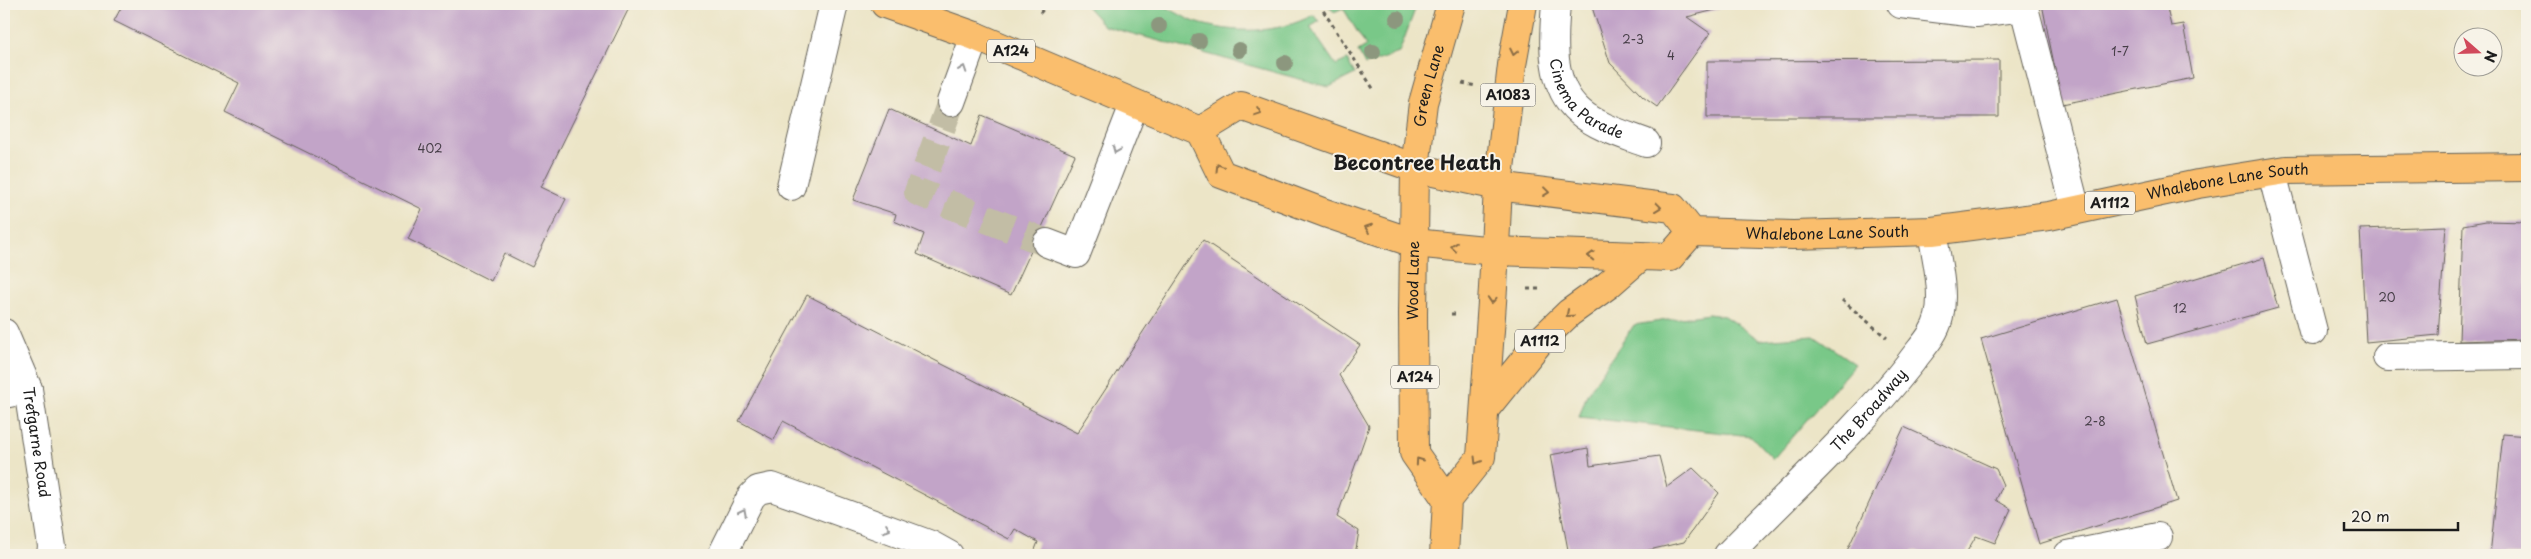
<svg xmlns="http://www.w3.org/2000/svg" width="2531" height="559" viewBox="0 0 2531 559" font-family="'Playpen Sans',sans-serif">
	<rect width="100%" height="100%" fill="#f7f3e8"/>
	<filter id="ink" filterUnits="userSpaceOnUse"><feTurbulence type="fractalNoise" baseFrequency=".02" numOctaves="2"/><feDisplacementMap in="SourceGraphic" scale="10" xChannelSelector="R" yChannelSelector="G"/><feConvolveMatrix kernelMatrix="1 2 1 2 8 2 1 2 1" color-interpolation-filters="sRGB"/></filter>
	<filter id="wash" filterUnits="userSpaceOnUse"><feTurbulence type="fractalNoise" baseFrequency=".0096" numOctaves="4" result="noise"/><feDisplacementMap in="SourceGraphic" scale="20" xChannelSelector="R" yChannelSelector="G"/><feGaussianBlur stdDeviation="1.12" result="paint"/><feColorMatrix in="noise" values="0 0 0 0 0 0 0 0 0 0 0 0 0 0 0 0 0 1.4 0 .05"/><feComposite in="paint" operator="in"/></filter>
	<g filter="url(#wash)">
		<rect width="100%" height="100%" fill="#ece5c7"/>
		<g fill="#79c888" stroke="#4a7252">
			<path d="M1088,4c19,0 51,-4 69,0 8,1 27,14 38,18 38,12 83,12 118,-7l7,6 -10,6 26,38 11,-5 8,14 -26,13 -225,-61 -18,-20z"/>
			<path d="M1329,4h88l-18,49 -34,12 -7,-14 8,-5 -23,-38 -9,4 -6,-7z"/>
			<path d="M1708,314l16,2 36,24 54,-4 41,28 -82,95 -22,-23 -172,-19 8,-23 47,-69z"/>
		</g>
		<g id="blocks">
			<g fill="#c2a4c8">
				<path d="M123,4h508l-90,183 25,12 -34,68 -28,-14 -13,28 -83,-42 14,-30 -197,-97 14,-29 -125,-62z"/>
				<path d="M1591,4h135l-7,5 -32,8 23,16 -53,74 -14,-10 -33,-34z"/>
				<path d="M2042,4h124l5,22 12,-2 10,54 -131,26z"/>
				<path d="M1999,60v57h-292v-56z"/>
				<path d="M889,109l82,37 11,-31 93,40 -64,140 -94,-41 7,-20 -30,-13 2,-7 -43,-14z"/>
				<path d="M2486,221l41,1v117l-68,2 4,-116z"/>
				<path d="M2446,226l-8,109 -72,7 -6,-113z"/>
				<path d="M1203,240l157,105 -21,30 30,51 -32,91 22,14 -4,24h-322l5,-13 -23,-13 -6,10 -226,-118 -9,19 -35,-19 68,-126 270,138z"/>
				<path d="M2264,258l14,50 -131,36 -12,-48z"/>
				<path d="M2117,298l60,203 -138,43 -58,-205z"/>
				<path d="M1904,427l92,42 7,16 -7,15 15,9 -16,34 -19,-7 -11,19h-35l-17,-5 -3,5h-65z"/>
				<path d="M2503,434l24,2v119h-37z"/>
				<path d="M1588,448l2,18 69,-10 8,31 26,-19 26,25 -35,49 -57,13h-58l-19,-100z"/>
			</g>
		</g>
	</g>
	<g filter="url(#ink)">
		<use href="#blocks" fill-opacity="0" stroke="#656258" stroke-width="1"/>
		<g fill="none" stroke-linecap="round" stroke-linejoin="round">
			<path stroke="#c2bda5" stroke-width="28" stroke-dasharray="28 14" stroke-linecap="butt" d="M951,102l-33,90 129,51"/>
			<g stroke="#656258" stroke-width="30">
				<g id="minor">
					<path id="s1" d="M1556,4c-3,35 -7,82 24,108 17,15 45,23 66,31"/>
					<path d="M1901,4l75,9 48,-6"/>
					<path d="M2023,4l53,206"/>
					<path d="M951,102l24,-66"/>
					<path d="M2272,173l41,158"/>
					<path d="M791,186l43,-182"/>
					<path d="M1047,243l29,11 58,-149"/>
					<path id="s2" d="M4,333l24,56 24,157 -1,9"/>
					<path d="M2387,357l140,-2"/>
					<path d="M4,394l24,-5"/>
					<path d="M722,555l29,-58 7,-7 14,-3 159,58 18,10"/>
					<path id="s3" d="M1728,555c61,-63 128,-123 183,-193 10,-14 24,-27 28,-45 6,-27 -3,-59 -7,-86"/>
					<path d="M2068,555l90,-18"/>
				</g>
			</g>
			<g stroke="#656258" stroke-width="30">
				<g id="major">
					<path d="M885,4l90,32 225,95 21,43 104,39 89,30 81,8 175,6 22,-25"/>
					<path id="s4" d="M1200,131l41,-25 174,62 83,18 175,22 19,24 101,3 139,-4 117,-15 149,-32 88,-14 241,-3"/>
					<path d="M1485,409l55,-68 29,-28 39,-28 32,-28"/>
					<path id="s5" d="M1447,500l-33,-47 -1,-139 2,-146 8,-65 28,-99"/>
					<path d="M1444,555l3,-55 34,-43 12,-169 5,-102 14,-121 11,-61"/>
				</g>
			</g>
			<g stroke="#656258" stroke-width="3" stroke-dasharray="4 4" stroke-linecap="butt">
				<path d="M1319,4l55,86"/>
				<path d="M1040,13l8,-9"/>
				<path d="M1462,83l14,3"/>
				<path d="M1527,289h16"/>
				<path d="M1842,300l45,38"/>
				<path d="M1451,314h8"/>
			</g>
			<use href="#minor" stroke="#fff" stroke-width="28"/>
			<use href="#major" stroke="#fabe6d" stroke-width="28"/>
		</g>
		<g fill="#8c977e">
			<circle cx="1397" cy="19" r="8"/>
			<circle cx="1159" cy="26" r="8"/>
			<circle cx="1199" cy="41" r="8"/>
			<circle cx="1239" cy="50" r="8"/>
			<circle cx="1373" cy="52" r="8"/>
			<circle cx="1285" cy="63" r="8"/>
		</g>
		<defs><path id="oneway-chevron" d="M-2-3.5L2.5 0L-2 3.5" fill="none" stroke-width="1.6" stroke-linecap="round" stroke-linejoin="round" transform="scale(1.25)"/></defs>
		<g stroke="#8b6d44">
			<use href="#oneway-chevron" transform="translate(1514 52) rotate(102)"/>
			<use href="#oneway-chevron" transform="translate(1258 112) rotate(20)"/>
			<use href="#oneway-chevron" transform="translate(1219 167) rotate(-121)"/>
			<use href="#oneway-chevron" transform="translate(1546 192) rotate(7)"/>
			<use href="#oneway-chevron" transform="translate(1658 207) rotate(7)"/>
			<use href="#oneway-chevron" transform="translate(1368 228) rotate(-161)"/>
			<use href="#oneway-chevron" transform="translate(1454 247) rotate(-174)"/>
			<use href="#oneway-chevron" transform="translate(1591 256) rotate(-178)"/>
			<use href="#oneway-chevron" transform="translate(1492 300) rotate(94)"/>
			<use href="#oneway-chevron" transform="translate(1569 314) rotate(140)"/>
			<use href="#oneway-chevron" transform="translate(1419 461) rotate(-125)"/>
			<use href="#oneway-chevron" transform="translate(1477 461) rotate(121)"/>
		</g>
		<g stroke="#999">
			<use href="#oneway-chevron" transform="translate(963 69) rotate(-71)"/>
			<use href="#oneway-chevron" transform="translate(1116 150) rotate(112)"/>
			<use href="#oneway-chevron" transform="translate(743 512) rotate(-63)"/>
			<use href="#oneway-chevron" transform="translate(887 529) rotate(20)"/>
		</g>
	</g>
	<g text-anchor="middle" stroke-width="4" stroke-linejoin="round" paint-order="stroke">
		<g font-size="12" fill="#463e47">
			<text x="1633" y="44">2-3</text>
			<text x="2120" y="56">1-7</text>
			<text x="1671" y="60">4</text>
			<text x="430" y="153">402</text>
			<text x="2387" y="302">20</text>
			<text x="2180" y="313">12</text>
			<text x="2095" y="426">2-8</text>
		</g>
		<g fill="#f7f3e8" stroke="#5e5c59" stroke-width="1">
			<rect x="987" y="39.5" width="48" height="23" rx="4"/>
			<rect x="1480.5" y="83.5" width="55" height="23" rx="4"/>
			<rect x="2085" y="191.5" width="50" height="23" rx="4"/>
			<rect x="1515" y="329.5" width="50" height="23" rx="4"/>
			<rect x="1391" y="365.5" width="48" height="23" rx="4"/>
		</g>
		<g font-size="14" font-weight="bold" fill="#1c1c1c">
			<text x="1011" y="56">A124</text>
			<text x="1508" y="100">A1083</text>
			<text x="2110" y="208">A1112</text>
			<text x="1540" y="346">A1112</text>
			<text x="1415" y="382">A124</text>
		</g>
		<g font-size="15" fill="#1c1c1c" stroke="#f7f3e8">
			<text dy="5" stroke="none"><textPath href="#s5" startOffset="426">Green Lane</textPath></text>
			<text dy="5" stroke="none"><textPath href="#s1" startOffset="109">Cinema Parade</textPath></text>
			<text dy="5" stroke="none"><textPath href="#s4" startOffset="1065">Whalebone Lane South</textPath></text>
			<text dy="5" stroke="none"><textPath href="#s4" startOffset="660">Whalebone Lane South</textPath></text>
			<text dy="5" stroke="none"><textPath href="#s5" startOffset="230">Wood Lane</textPath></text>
			<text dy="5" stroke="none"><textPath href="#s3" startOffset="202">The Broadway</textPath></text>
			<text dy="5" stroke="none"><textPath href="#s2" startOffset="115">Trefgarne Road</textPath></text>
		</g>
		<g font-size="20" font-weight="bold" fill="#1c1c1c" stroke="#f7f3e8">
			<text x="1417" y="170">Becontree Heath</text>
		</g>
	</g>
	<rect width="2531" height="559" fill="none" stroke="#f7f3e8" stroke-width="20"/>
	<g transform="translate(2478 52) rotate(110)"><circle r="24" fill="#f7f3e8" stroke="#9f9d96"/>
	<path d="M0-4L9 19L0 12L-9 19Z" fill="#d1495b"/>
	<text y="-8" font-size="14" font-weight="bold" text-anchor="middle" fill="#1c1c1c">N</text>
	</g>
	<path d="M2344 522v8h114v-8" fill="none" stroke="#1c1c1c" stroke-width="2.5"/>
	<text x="2351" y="522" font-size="15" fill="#1c1c1c" stroke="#f7f3e8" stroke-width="4" paint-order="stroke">20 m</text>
</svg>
